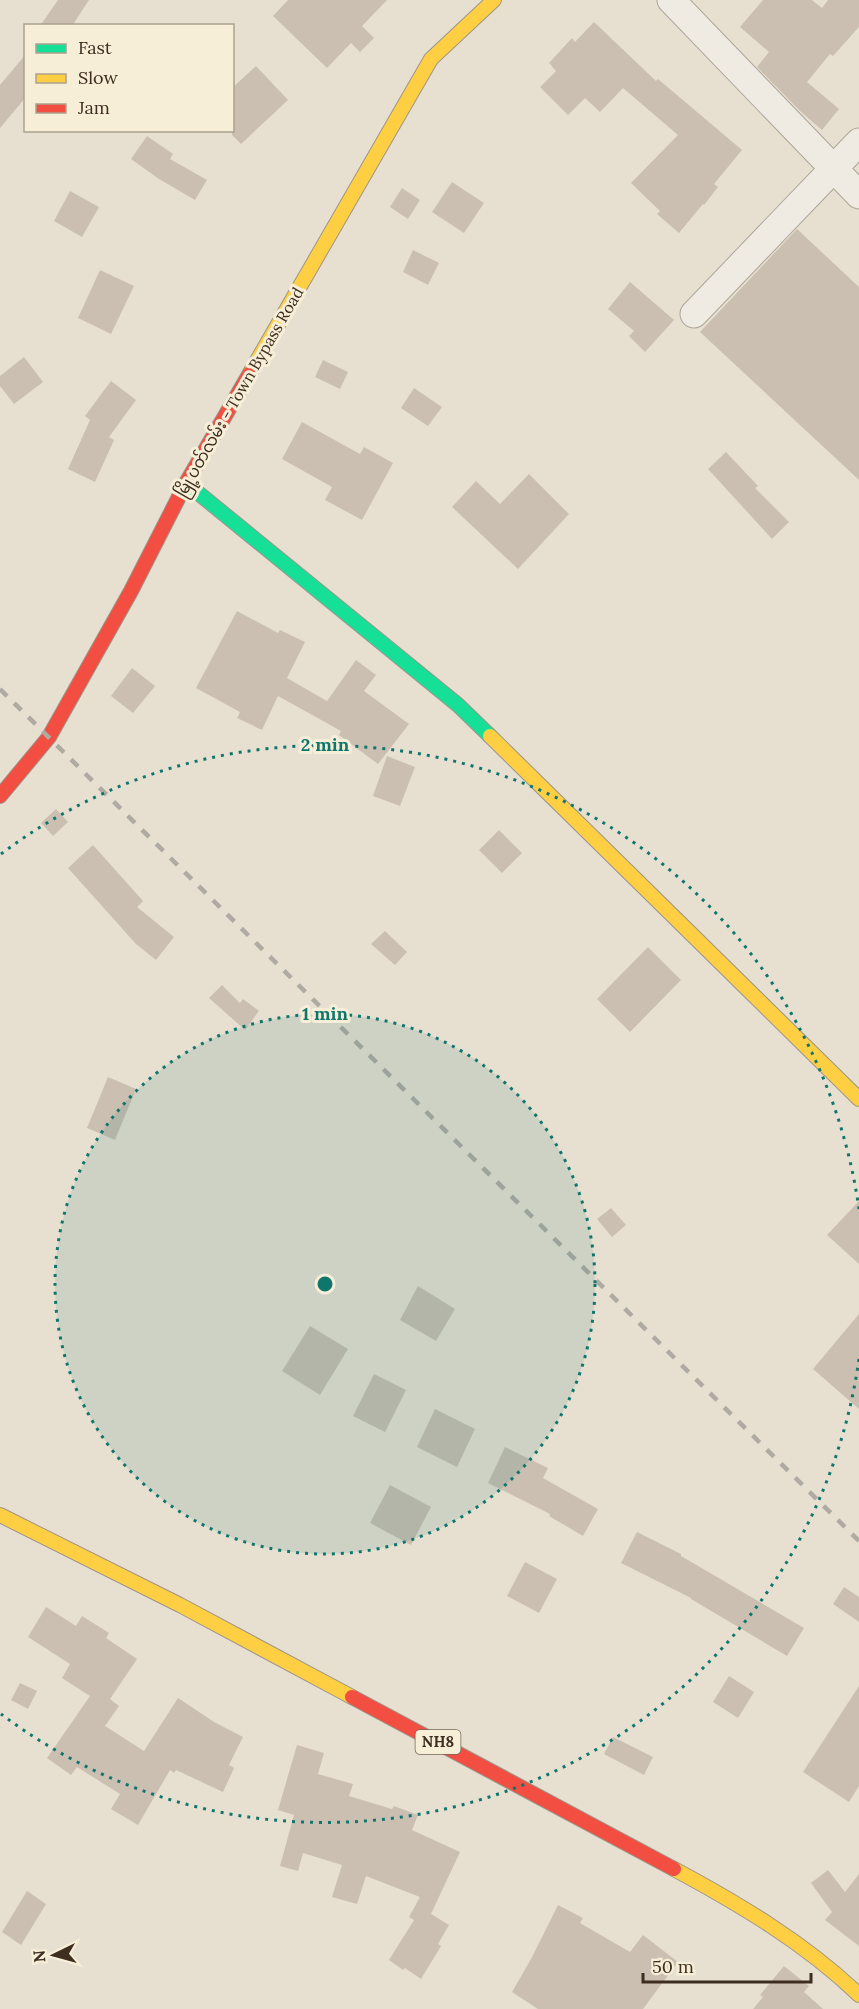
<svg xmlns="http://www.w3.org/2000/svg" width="859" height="2009" viewBox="0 0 859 2009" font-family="Lora,'Noto Sans Myanmar',serif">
	<rect width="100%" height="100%" fill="#e7e0d1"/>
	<g fill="#cbbfb2">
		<path d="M58,0h31l-17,26h-32z"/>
		<path d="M288,0h99l-25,26 12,12 -14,14 -9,-9 -24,25 -54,-52z"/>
		<path d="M763,0h49l10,8 6,-8h31v27l-26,29 -3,-2 -23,28 32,27 -17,21 -22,-19 -43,-44 12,-15 -29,-25z"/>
		<path d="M594,22l62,59 2,-2 84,71 -28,34 4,3 -14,18 -1,-1 -24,29 -22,-19 3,-3 -29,-28 47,-48 -55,-47 -23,24 -15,-14 -17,17 -28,-28 16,-16 -7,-8 23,-25 3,4z"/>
		<path d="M26,54v43l-26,31v-43z"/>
		<path d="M256,66l32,34 -47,44 -9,-9v-47z"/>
		<path d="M147,136l26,18 -3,5 37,21 -12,20 -36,-21 -28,-20z"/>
		<path d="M452,182l32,21 -20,30 -32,-21z"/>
		<path d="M402,188l18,12 -12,19 -18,-12z"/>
		<path d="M70,191l29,16 -17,30 -28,-16z"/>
		<path d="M797,229l62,58v193l-159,-148z"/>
		<path d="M413,250l26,13 -11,22 -25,-13z"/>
		<path d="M100,270l34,16 -23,48 -33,-16z"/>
		<path d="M630,282l44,38 -29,32 -16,-16 5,-5 -26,-22z"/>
		<path d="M24,357l19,25 -29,22 -14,-18v-10z"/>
		<path d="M323,360l25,12 -8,17 -25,-12z"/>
		<path d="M111,381l25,19 -27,37 5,3 -19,42 -27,-13 22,-49 -5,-4z"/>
		<path d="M414,388l28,19 -14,19 -27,-18z"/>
		<path d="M302,422l58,32 4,-7 29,16 -31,57 -37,-20 7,-13 -50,-28z"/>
		<path d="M726,452l32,34 -3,2 34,34 -17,17 -64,-70z"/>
		<path d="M529,474l40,40 -51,55 -66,-62 24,-26 24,23z"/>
		<path d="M237,611l41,22 2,-3 25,12 -18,36 40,23 29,-41 20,15 -12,16 45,33 -31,40 -39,-29 2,-4 -63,-35 -16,34 -25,-12 3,-6 -44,-24z"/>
		<path d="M132,668l23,18 -22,27 -22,-17z"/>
		<path d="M387,756l28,11 -15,39 -27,-10z"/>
		<path d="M56,809l12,13 -15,14 -12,-13z"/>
		<path d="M499,830l23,23 -20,20 -23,-23z"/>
		<path d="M93,845l50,56 -6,6 37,30 -18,23 -20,-16 -68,-76z"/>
		<path d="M385,931l22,21 -12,13 -24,-21z"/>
		<path d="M648,947l33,33 -51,52 -33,-33z"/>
		<path d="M222,985l18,18 3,-4 16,12 -14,19 -36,-32z"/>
		<path d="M108,1077l28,12 -21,51 -28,-12z"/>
		<path d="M859,1201v63l-32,-29z"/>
		<path d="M611,1208l15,17 -14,12 -15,-18z"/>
		<path d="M418,1286l37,23 -19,32 -36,-21z"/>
		<path d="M859,1314v95l-46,-40z"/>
		<path d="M310,1326l38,23 -28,46 -38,-24z"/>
		<path d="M374,1374l32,16 -21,42 -32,-16z"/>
		<path d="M435,1409l40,20 -18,38 -40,-20z"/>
		<path d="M505,1447l43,21 -5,10 55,31 -15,27 -34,-20 1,-2 -62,-31z"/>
		<path d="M390,1485l41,22 -20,38 -41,-22z"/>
		<path d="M637,1532l44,22v2l123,72 -17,28 -96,-57v-1l-70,-35z"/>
		<path d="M525,1562l32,17 -18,34 -32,-17z"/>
		<path d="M844,1587l15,10v25l-26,-18z"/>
		<path d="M46,1607l30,19 6,-10 27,17 -3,5 31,21 -27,40 9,7 -14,20 39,25 34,-53 36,24 29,15 -14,28 5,3 -11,24 -47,-22 -2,3 -4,-3 -32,55 -27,-16 9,-15 -43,-27 -6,8 -24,-17 43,-62 -28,-18 8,-14 -42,-27z"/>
		<path d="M729,1676l25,16 -16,26 -25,-16z"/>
		<path d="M20,1683l17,8 -9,18 -17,-9z"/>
		<path d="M859,1686v100l-10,16 -46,-30z"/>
		<path d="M613,1737l40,20 -9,18 -40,-21z"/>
		<path d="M297,1745l27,8 -6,21 35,10 -4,12 43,13 2,-3 24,9 -6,15 48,22 -29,62 18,11 -11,19 3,2 -20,33 -16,-11 -2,2 -14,-10 25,-40 -5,-3 11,-20 -54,-21 -9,28 -25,-7 10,-32 -39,-12 -5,18 -18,-5 14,-51 -16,-5z"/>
		<path d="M828,1870l17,22 14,-18v72l-34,-26 7,-8 -21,-29z"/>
		<path d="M27,1891l19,13 -25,41 -19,-13z"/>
		<path d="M558,1905l25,13 -3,5 50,29 13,-17 35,27 -35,47h-105l-26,-17 19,-33z"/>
		<path d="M784,1966l25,20 -5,6 19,17h-70l10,-12 -3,-2z"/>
	</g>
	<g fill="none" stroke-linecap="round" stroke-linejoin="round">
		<g stroke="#ada599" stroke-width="29">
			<g id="street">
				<path d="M671,0l188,195"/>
				<path d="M694,314l165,-172"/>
			</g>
		</g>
		<g stroke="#9c958a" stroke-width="16">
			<path id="fast" d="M186,483l272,222 32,31"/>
		</g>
		<g stroke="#9c958a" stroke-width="16">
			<g id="slow">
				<path d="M250,373l181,-314 63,-59"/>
				<path d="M490,736l369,363"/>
				<path d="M0,1515l180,90 172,92"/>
				<path d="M674,1869c65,35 131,74 185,126"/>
			</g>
		</g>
		<g stroke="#9c958a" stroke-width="16">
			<g id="jam">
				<path d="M0,796l49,-59 82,-146 55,-108 64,-110"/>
				<path d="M352,1697l322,172"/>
			</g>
		</g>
		<use href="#street" stroke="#efebe3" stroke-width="27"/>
		<use href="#fast" stroke="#16e098" stroke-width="14"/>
		<use href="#slow" stroke="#ffcf43" stroke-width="14"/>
		<use href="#jam" stroke="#f24e42" stroke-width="14"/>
		<path stroke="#afaaa2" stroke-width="4.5" stroke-dasharray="10 10" stroke-linecap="butt" d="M0,689l859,852"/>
	</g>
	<circle cx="325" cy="1284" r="270" fill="#0f766e" fill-opacity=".12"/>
	<g fill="none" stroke="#0f766e" stroke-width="3" stroke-dasharray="3 6">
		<circle cx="325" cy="1284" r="270"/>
		<path d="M859 1359A539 539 0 0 1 1 1714M1 854A539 539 0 0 1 859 1209"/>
	</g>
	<g text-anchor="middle" stroke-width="6" stroke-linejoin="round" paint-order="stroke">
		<rect fill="#f7eed8" stroke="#756857" stroke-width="1.5" x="415.5" y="1730" width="45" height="24" rx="4.5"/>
		<g font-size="15" font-weight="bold" fill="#3d2e20">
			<text x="438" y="1747">NH8</text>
		</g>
		<g font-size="16" fill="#3d2e20" stroke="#f7eed8">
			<text transform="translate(239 392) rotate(-60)" y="6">မြို့ပတ်လမ်း - Town Bypass Road</text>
		</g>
	</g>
	<circle cx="325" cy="1284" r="9" fill="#0f766e" stroke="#f7eed8" stroke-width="3"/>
	<g font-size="18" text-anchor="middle" font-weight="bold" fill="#0f766e" stroke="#f7eed8" stroke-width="6" stroke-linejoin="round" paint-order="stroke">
		<text x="325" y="751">2 min</text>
		<text x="325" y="1020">1 min</text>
	</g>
	<rect x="24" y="24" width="210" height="108" fill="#f7eed8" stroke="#ada18e" stroke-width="1.5"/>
	<rect x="36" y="44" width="30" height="9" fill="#16e098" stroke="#ada18e" stroke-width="1.5"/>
	<text x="78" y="54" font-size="18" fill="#3d2e20">Fast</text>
	<rect x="36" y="74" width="30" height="9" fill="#ffcf43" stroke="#ada18e" stroke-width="1.5"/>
	<text x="78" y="84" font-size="18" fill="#3d2e20">Slow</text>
	<rect x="36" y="104" width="30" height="9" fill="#f24e42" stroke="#ada18e" stroke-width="1.5"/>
	<text x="78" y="114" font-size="18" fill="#3d2e20">Jam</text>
	<g transform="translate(54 1955) rotate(265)" stroke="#f7eed8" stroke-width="4.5" paint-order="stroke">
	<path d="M0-4.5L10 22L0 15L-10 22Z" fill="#3d2e20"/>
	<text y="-9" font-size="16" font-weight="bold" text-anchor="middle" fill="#3d2e20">N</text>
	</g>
	<path d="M643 1973v9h168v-9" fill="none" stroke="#3d2e20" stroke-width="3"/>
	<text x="652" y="1973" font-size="18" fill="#3d2e20" stroke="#f7eed8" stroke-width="4.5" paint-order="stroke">50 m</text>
</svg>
